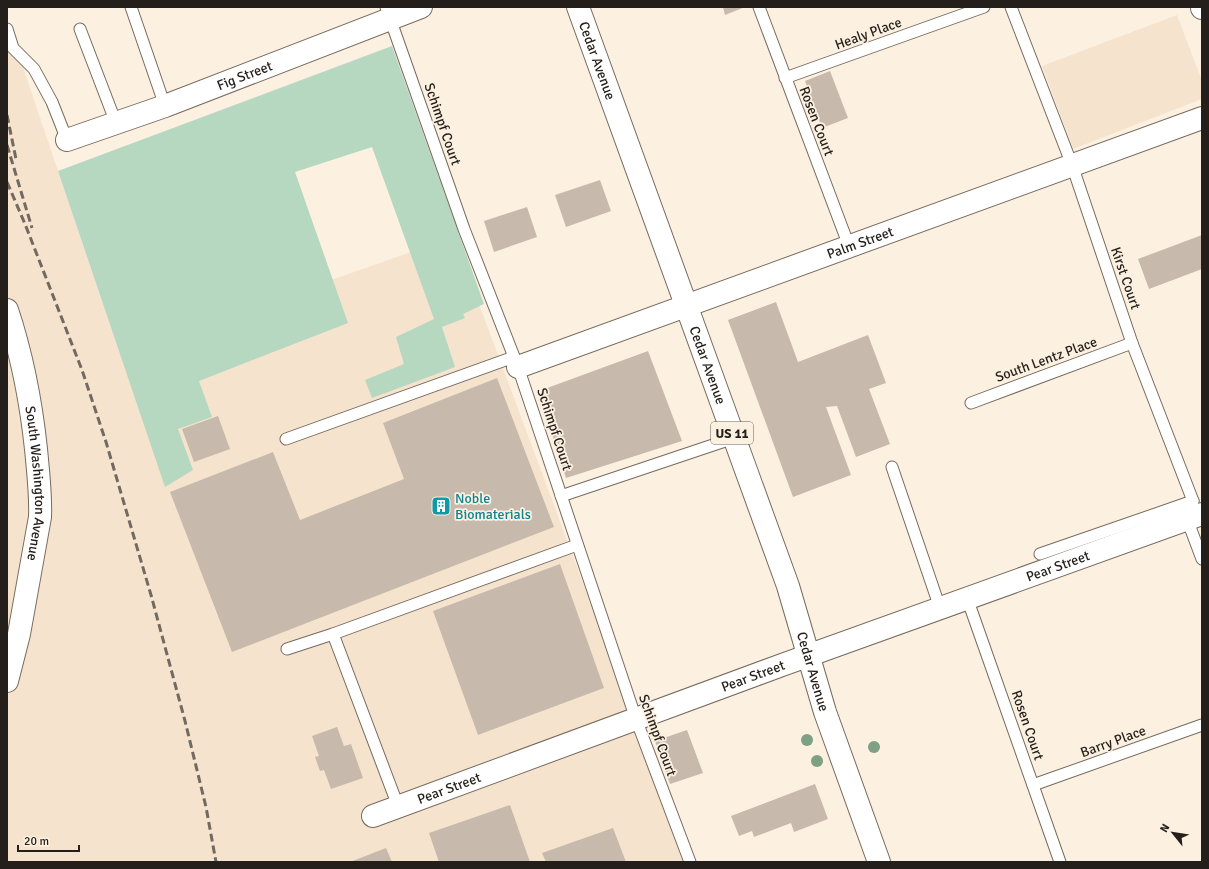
<svg xmlns="http://www.w3.org/2000/svg" width="1209" height="869" viewBox="0 0 1209 869" font-family="Signika,sans-serif">
	<rect width="100%" height="100%" fill="#fcf0e1"/>
	<g fill="#f5e3ce">
		<path d="M1177,15l25,66v18l-129,50 -31,-83z"/>
		<path d="M7,20l113,334 334,-117 233,625h-680z"/>
	</g>
	<path fill="#b6d8c0" d="M392,46l92,258 -21,10 2,4 -23,9 13,40 -83,31 -7,-18 39,-16 -8,-27 38,-18 -62,-172 -77,25 53,151 -149,58 13,36 -34,12 15,41 -28,17 -107,-316z"/>
	<g fill="#c7baac">
		<path d="M723,7h22l-20,8z"/>
		<path d="M830,71l18,47 -26,10 -17,-47z"/>
		<path d="M600,180l11,31 -45,16 -11,-32z"/>
		<path d="M527,207l10,30 -43,15 -10,-31z"/>
		<path d="M1202,235v34l-53,20 -11,-30z"/>
		<path d="M776,302l22,60 70,-27 18,48 -17,6 21,55 -34,13 -19,-51 -11,1 25,68 -58,22 -65,-177z"/>
		<path d="M648,351l34,90 -116,37 -27,-87z"/>
		<path d="M497,378l57,149 -322,125 -62,-160 103,-40 27,68 104,-41 -21,-56z"/>
		<path d="M218,416l12,33 -36,13 -12,-33z"/>
		<path d="M560,564l44,124 -126,47 -45,-124z"/>
		<path d="M337,727l7,19 7,-2 12,34 -32,11 -7,-19 -4,1 -5,-14 4,-1 -7,-20z"/>
		<path d="M687,730l16,43 -33,11 -15,-43z"/>
		<path d="M815,784l13,35 -34,13 -3,-9 -37,14 -2,-6 -13,5 -8,-20z"/>
		<path d="M510,805l20,57h-91l-10,-29z"/>
		<path d="M613,828l13,34h-80l-4,-9z"/>
		<path d="M386,848l6,14h-42z"/>
	</g>
	<g fill="none" stroke-linecap="round" stroke-linejoin="round">
		<g stroke="#766b5e" stroke-width="13">
			<g id="lane">
				<path d="M131,7l34,99"/>
				<path d="M386,7l78,222 54,138 118,352 54,143"/>
				<path d="M759,7l90,239"/>
				<path d="M1011,7l61,158 60,178 61,158 -6,18 15,40"/>
				<path d="M7,29l6,19 21,21 18,33 15,38"/>
				<path d="M80,29l36,94"/>
				<path d="M785,78l199,-71"/>
				<path d="M971,403l161,-60"/>
				<path d="M286,439l228,-82"/>
				<path d="M892,467l48,141"/>
				<path d="M561,496l173,-58"/>
				<path d="M1040,554l153,-53"/>
				<path d="M967,598l93,264"/>
				<path d="M333,634l65,172"/>
				<path d="M287,649l46,-15 244,-89"/>
				<path d="M1033,785l169,-60"/>
			</g>
		</g>
		<g stroke="#766b5e" stroke-width="24">
			<g id="street">
				<path id="s1" d="M67,140l98,-34 256,-99"/>
				<path id="s2" d="M7,310c15,45 24,92 29,139 2,22 5,45 4,68l-21,117 -12,47"/>
				<path id="s3" d="M518,367l684,-249"/>
				<path id="s4" d="M373,816l409,-151 420,-151"/>
			</g>
		</g>
		<g stroke="#766b5e" stroke-width="24">
			<g id="primary">
				<path id="s5" d="M578,7l210,579 37,126 54,150"/>
				<path d="M1202,7v1"/>
			</g>
		</g>
		<use href="#lane" stroke="#fff" stroke-width="11"/>
		<use href="#street" stroke="#fff" stroke-width="22"/>
		<use href="#primary" stroke="#fff" stroke-width="22"/>
		<g stroke="#726a61" stroke-width="3" stroke-dasharray="8 4" stroke-linecap="butt">
			<path d="M7,115l9,44"/>
			<path d="M7,145l25,83"/>
			<path d="M7,182l18,42 57,146 24,72 45,153 34,126 21,86 10,55"/>
		</g>
	</g>
	<g fill="#7ea084">
		<circle cx="807" cy="740" r="6"/>
		<circle cx="874" cy="747" r="6"/>
		<circle cx="817" cy="761" r="6"/>
	</g>
	<defs>
		<g id="building-square" transform="scale(1)"><rect x="-9" y="-9" width="18" height="18" rx="4" fill="#0f9aa8" stroke="#fcf0e1"/><path d="M-4-6H4V6H1V3H-1V6H-4ZM-2.5-4.3h1.7v1.8h-1.7ZM.8-4.3h1.7v1.8H.8ZM-2.5-1h1.7V.8h-1.7ZM.8-1h1.7V.8H.8Z" fill="#fff"/></g>
	</defs>
	<g fill-rule="evenodd">
		<use href="#building-square" x="441" y="506"/>
	</g>
	<g text-anchor="middle" stroke-width="3.5" stroke-linejoin="round" paint-order="stroke">
		<rect fill="#fcf0e1" stroke="#655e56" stroke-width="1" x="711" y="422" width="42" height="22" rx="3"/>
		<g font-size="13" font-weight="bold" fill="#241f1a">
			<text x="732" y="438">US 11</text>
		</g>
		<g font-size="14" fill="#241f1a" stroke="#fcf0e1">
			<text transform="translate(868 33) rotate(-20)" y="5">Healy Place</text>
			<text dy="5" stroke="none"><textPath href="#s5" startOffset="57">Cedar Avenue</textPath></text>
			<text dy="5" stroke="none"><textPath href="#s1" startOffset="189">Fig Street</textPath></text>
			<text transform="translate(817 121) rotate(69)" y="5">Rosen Court</text>
			<text transform="translate(443 124) rotate(71)" y="5">Schimpf Court</text>
			<text dy="5" stroke="none"><textPath href="#s3" startOffset="364">Palm Street</textPath></text>
			<text transform="translate(1126 278) rotate(71)" y="5">Kirst Court</text>
			<text transform="translate(1046 359) rotate(-20)" y="5">South Lentz Place</text>
			<text dy="5" stroke="none"><textPath href="#s5" startOffset="381">Cedar Avenue</textPath></text>
			<text transform="translate(555 429) rotate(72)" y="5">Schimpf Court</text>
			<text dy="5" stroke="none"><textPath href="#s2" startOffset="177">South Washington Avenue</textPath></text>
			<text dy="5" stroke="none"><textPath href="#s4" startOffset="729">Pear Street</textPath></text>
			<text dy="5" stroke="none"><textPath href="#s5" startOffset="705">Cedar Avenue</textPath></text>
			<text dy="5" stroke="none"><textPath href="#s4" startOffset="405">Pear Street</textPath></text>
			<text transform="translate(1028 725) rotate(71)" y="5">Rosen Court</text>
			<text transform="translate(658 735) rotate(70)" y="5">Schimpf Court</text>
			<text transform="translate(1113 741) rotate(-20)" y="5">Barry Place</text>
			<text dy="5" stroke="none"><textPath href="#s4" startOffset="81">Pear Street</textPath></text>
		</g>
		<g font-size="14" fill="#0d838f" stroke="#fcf0e1" text-anchor="start">
			<text x="455" y="503">Noble<tspan x="455" dy="16">Biomaterials</tspan></text>
		</g>
	</g>
	<rect width="1209" height="869" fill="none" stroke="#241f1a" stroke-width="16"/>
	<g transform="translate(1173 833) rotate(300)" stroke="#fcf0e1" stroke-width="3" paint-order="stroke">
	<path d="M0-3L7 15L0 10L-7 15Z" fill="#241f1a"/>
	<text y="-6" font-size="11" font-weight="bold" text-anchor="middle" fill="#241f1a">N</text>
	</g>
	<path d="M18 845v6h61v-6" fill="none" stroke="#241f1a" stroke-width="2"/>
	<text x="24" y="845" font-size="12" fill="#241f1a" stroke="#fcf0e1" stroke-width="3" paint-order="stroke">20 m</text>
</svg>
